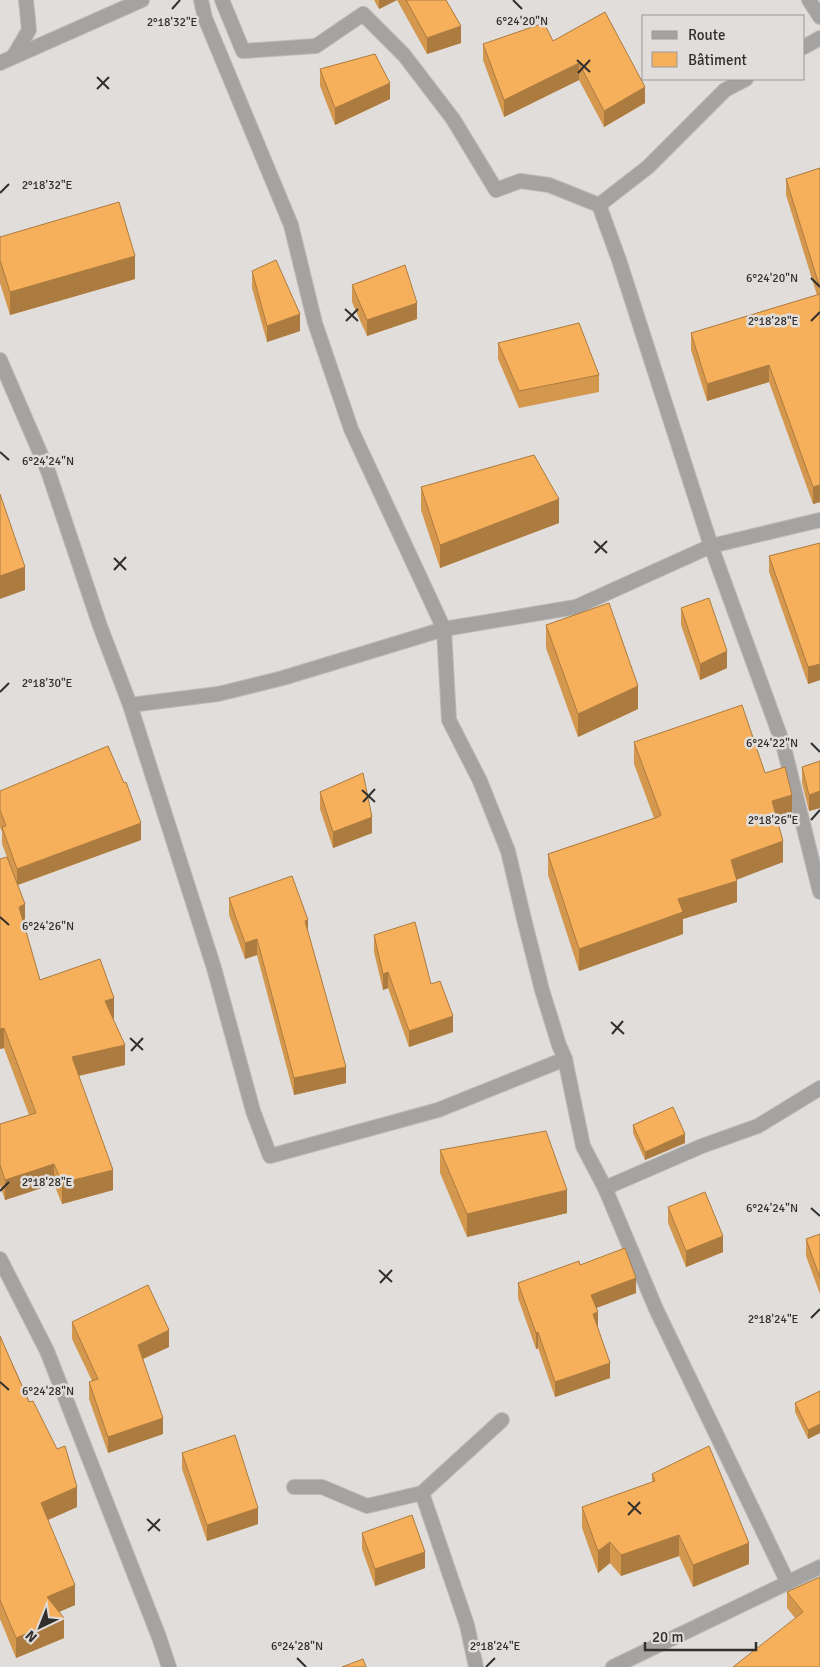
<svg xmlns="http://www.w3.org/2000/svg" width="820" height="1667" viewBox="0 0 820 1667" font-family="Signika,sans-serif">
	<rect width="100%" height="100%" fill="#e0ddda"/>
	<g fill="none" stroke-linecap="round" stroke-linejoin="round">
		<g stroke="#bdbab8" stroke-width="16">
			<g id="minor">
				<path d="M201,0l4,18 86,207 24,98 36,106 93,200 5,91 31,61 28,70 16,68 18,71 17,55 6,14 18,87 22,42 51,121 132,274"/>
				<path d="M222,0l21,51 73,-5 47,-32 41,41 49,64 43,71 24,-9 29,4 50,20 20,55 92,286 72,198 37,148"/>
				<path d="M809,0l11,17"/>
				<path d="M804,47l16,-9"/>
				<path d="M13,57l16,-27 -3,-30"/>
				<path d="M0,63l142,-63"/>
				<path d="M599,205l49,-38 77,-77 21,-11"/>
				<path d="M0,360l48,111 52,155 30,79 84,263 39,143 17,45 168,-46 127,-51"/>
				<path d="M130,705l88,-11 65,-16 161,-49 132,-22 135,-61 109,-26"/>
				<path d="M605,1188l97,-42 56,-20 62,-38"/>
				<path d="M0,1259l47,92 112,286 10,30"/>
				<path d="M294,1487h28l45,19 55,-13"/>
				<path d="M476,1667l-9,-42 -45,-132 80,-73"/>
				<path d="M613,1667l207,-100"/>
			</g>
		</g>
		<use href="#minor" stroke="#a5a3a2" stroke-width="14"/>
	</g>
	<g fill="#d4974e">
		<path d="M374,0h72l15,43 -34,11 -30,-54 -18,9z"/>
		<path d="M553,41l92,62 -41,24 -25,-47 -75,37 -21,-57v-16z"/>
		<path d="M320,69l70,30 -55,26 -15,-39z"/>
		<path d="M820,168v334l-7,2 -44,-122 -62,19 -16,-51v-17l126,-38 -31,-100v-16z"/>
		<path d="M0,237l135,42 -125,36 -10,-32z"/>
		<path d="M252,271l48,60 -33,11 -15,-54z"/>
		<path d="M352,285l65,34 -50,17 -15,-34z"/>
		<path d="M498,343l101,32v17l-80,16 -21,-49z"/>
		<path d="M421,487l138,36 -119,45 -19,-58z"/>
		<path d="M820,543v137l-12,4 -39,-112v-16z"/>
		<path d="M681,608l46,60 -27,12 -19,-55z"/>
		<path d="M546,625l92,84 -60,28 -32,-89z"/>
		<path d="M634,742l131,31 27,43 -15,5 6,41 -46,17v23l-54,17v15l-104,37 -31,-96v-21l106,-36 -20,-54z"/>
		<path d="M820,761v47l-11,3 -7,-28v-16z"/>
		<path d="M0,791l141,49 -123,45 7,40h-1l16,55 74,38 -1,1 12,46 -46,11 34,114 -51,14 -8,-20 -49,16 -5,-15v-61l29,-9 -25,-67 -4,1 7,-192 -5,-13v-12l-2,-5z"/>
		<path d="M320,792l52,41 -39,15 -13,-39z"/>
		<path d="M229,898l79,35 38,150 -52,12 -37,-140 -12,4 -16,-44z"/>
		<path d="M374,935l57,49 22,48 -44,15 -21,-59 -5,2 -9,-38z"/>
		<path d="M633,1125l52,18 -40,17 -12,-27z"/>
		<path d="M440,1150l127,63 -100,24 -27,-64z"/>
		<path d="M668,1207l55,45 -37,15 -18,-44z"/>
		<path d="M820,1234v60l-14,-38v-17z"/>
		<path d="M580,1265l56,28 -40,15 2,19 12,51 -55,19 -17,-49 -2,1 -18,-51v-15z"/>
		<path d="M72,1322l97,25 -26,12 20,75 -55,19 -19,-54v-17l3,-1 -20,-42z"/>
		<path d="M0,1336l77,171 -29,13 27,85 -16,7 5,26 -48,20 -16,-39z"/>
		<path d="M820,1391v42l-12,6 -13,-27v-9z"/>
		<path d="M182,1453l76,71 -51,17 -25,-72z"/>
		<path d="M652,1474l97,90 -56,23 -14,-31 -58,20 -11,-13 -12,10 -16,-45v-21l70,-24z"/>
		<path d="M362,1533l63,35 -50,18 -13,-37z"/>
		<path d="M820,1577v90l-25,-49 -8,-10v-16z"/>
	</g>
	<g fill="#ac7b40">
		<path d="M379,0h18l-18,9z"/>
		<path d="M461,26v17l-34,11v-16z"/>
		<path d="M579,63v17l-75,37v-17z"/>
		<path d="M390,83v16l-55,26v-17z"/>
		<path d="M645,87v16l-41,24v-16z"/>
		<path d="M135,256v23l-125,36v-23z"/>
		<path d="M417,303v16l-50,17v-16z"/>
		<path d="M300,314v17l-33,11v-16z"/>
		<path d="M769,365v17l-62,19v-17z"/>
		<path d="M820,485v17l-7,2v-17z"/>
		<path d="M559,499v24l-119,45v-23z"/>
		<path d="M25,567v23l-25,9v-23z"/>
		<path d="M727,651v17l-27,12v-16z"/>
		<path d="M820,664v16l-12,4v-17z"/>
		<path d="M638,686v23l-60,28v-23z"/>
		<path d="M820,791v17l-11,3v-16z"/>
		<path d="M792,795v21l-20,6v-21z"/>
		<path d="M372,817v16l-39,15v-16z"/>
		<path d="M141,823v17l-124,45v-16z"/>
		<path d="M783,841v21l-52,20v-22z"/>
		<path d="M737,881v21l-54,17v15l-104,37v-22l99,-50z"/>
		<path d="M25,904v21l-6,2v-20z"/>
		<path d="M308,920v17l-3,-16z"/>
		<path d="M257,939v16l-12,4v-16z"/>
		<path d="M388,972v16l-5,2v-16z"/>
		<path d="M114,998v20l-9,4v-21z"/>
		<path d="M453,1016v16l-44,15v-16z"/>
		<path d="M4,1028v20l-4,1v-20z"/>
		<path d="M125,1045v20l-53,12v-20z"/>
		<path d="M346,1067v16l-52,12v-17z"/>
		<path d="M685,1134v9l-40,17v-8z"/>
		<path d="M54,1164v20l-49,16v-20z"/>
		<path d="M113,1170v20l-51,14v-21z"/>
		<path d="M567,1190v23l-100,24v-23z"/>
		<path d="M723,1236v16l-37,15v-16z"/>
		<path d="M636,1278v15l-45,17v-15z"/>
		<path d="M598,1312v15l-5,-13z"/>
		<path d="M169,1330v17l-31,14v-16z"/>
		<path d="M538,1332v16l-2,1v-16z"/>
		<path d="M610,1363v15l-55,19v-15z"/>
		<path d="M163,1418v16l-55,19v-16z"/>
		<path d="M820,1424v9l-12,6v-9z"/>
		<path d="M77,1487v20l-36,16v-20z"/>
		<path d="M258,1508v16l-51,17v-16z"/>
		<path d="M679,1535v21l-58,20v-21z"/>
		<path d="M610,1542v21l-12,10v-22z"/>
		<path d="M749,1543v21l-56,23v-22z"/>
		<path d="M425,1552v16l-50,18v-17z"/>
		<path d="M75,1585v20l-28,12v-20z"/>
		<path d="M64,1618v20l-48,20v-20z"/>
	</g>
	<g fill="#f6b05b" stroke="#ac7b40">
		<path d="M406,0h40l15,26 -34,12z"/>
		<path d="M605,12l40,75 -41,24 -25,-48 -75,37 -21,-56 61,-21 9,18z"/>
		<path d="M375,54l15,29 -55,25 -15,-39z"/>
		<path d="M820,168v120l-34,-109z"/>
		<path d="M119,202l16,54 -125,36 -10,-32v-23z"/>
		<path d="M276,260l24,54 -33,12 -15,-55z"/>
		<path d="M405,265l12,38 -50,17 -15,-35z"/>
		<path d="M820,294v191l-7,2 -44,-122 -62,19 -16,-51z"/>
		<path d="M579,323l20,52 -80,16 -21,-48z"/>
		<path d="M534,455l25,44 -119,46 -19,-58z"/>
		<path d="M0,494l25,73 -25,9z"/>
		<path d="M820,543v121l-12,3 -39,-111z"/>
		<path d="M709,598l18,53 -27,13 -19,-56z"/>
		<path d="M609,603l29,83 -60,28 -32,-89z"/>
		<path d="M742,705l23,68 20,-6 7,28 -20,6 11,40 -52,19 6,21 -59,18 5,13 -104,37 -31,-95 110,-37 3,-2 -27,-73z"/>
		<path d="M108,746l16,37 2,-1 15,41 -124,46 -15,-42 4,-1 -6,-16v-19z"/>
		<path d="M820,761v30l-11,4 -7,-28z"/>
		<path d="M363,773l9,44 -39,15 -13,-40z"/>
		<path d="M7,857l18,47 -6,3 21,73 60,-21 14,39 -9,3 20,44 -53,12 41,113 -51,13 -8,-19 -49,16 -5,-15v-41l36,-11 -32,-85 -4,1v-170z"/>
		<path d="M292,876l16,44 -3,1 41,146 -52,11 -37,-139 -12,4 -16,-45z"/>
		<path d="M415,922l16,62 9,-3 13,35 -44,15 -21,-59 -5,2 -9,-39z"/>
		<path d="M673,1107l12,27 -40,18 -12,-27z"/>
		<path d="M546,1131l21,59 -100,24 -27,-64z"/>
		<path d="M705,1192l18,44 -37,15 -18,-44z"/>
		<path d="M820,1234v44l-14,-39z"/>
		<path d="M625,1248l11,30 -45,17 7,17 -5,2 17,49 -55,19 -17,-50 -2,1 -18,-50 61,-22 1,4z"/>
		<path d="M148,1285l21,45 -31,15 25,73 -55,19 -19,-55 9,-3 -26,-57z"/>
		<path d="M0,1336l29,66 4,-1 24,48 8,-3 12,41 -36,16 34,82 -28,12 17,21 -48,20 -16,-38z"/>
		<path d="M820,1391v33l-12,6 -13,-27z"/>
		<path d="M235,1435l23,73 -51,17 -25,-72z"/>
		<path d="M709,1446l40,97 -56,22 -14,-30 -58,20 -11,-13 -12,9 -16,-44 73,-26 -3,-7z"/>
		<path d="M412,1515l13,37 -50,17 -13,-36z"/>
		<path d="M820,1577v90h-87l70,-55 -16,-20z"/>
		<path d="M363,1659l3,8h-24z"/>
	</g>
	<path fill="none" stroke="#31302f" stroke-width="2" d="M513,0l9,9M172,9l8,-9M577,60l13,12M578,73l12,-13M97,77l12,12M97,89l12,-12M0,193l9,-9M811,278l9,9M345,309l13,12M346,321l12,-12M811,321l9,-9M0,452l9,8M594,541l13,12M595,553l12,-12M114,558l12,12M114,570l12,-13M0,692l9,-9M811,743l9,9M362,790l13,12M363,802l12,-13M811,820l9,-10M0,917l9,8M611,1022l13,12M612,1034l11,-13M130,1038l13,12M131,1051l12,-13M0,1191l9,-9M811,1208l9,8M379,1270l13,12M380,1283l12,-13M811,1318l9,-9M0,1382l9,8M628,1502l13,12M628,1515l12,-13M147,1519l13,12M148,1531l12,-12M297,1658l9,9M486,1667l9,-9"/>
	<g font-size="12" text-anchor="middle" fill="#31302f" stroke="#e0ddda" stroke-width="5" stroke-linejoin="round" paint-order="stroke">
		<text x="522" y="25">6°24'20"N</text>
		<text x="172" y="26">2°18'32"E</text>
		<text x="47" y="189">2°18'32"E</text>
		<text x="772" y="282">6°24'20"N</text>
		<text x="773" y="325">2°18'28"E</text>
		<text x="48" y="465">6°24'24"N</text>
		<text x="47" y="687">2°18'30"E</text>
		<text x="772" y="747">6°24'22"N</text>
		<text x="773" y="824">2°18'26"E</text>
		<text x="48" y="930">6°24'26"N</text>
		<text x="47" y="1186">2°18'28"E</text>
		<text x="772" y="1212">6°24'24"N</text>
		<text x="773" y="1323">2°18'24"E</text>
		<text x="48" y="1395">6°24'28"N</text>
		<text x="495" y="1650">2°18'24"E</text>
		<text x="297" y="1650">6°24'28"N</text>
	</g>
	<rect x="642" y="15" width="162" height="65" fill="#e0ddda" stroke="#9a9896"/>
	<rect x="652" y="31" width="25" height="8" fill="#a5a3a2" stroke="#9a9896"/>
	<text x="688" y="40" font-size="15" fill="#31302f">Route</text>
	<rect x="652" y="52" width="25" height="15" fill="#f6b05b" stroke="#9a9896"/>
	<text x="688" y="65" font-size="15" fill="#31302f">Bâtiment</text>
	<g transform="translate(40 1627) rotate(223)" stroke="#e0ddda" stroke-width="4" paint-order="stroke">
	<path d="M0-4L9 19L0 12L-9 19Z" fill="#31302f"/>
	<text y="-8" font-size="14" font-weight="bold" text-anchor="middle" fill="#31302f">N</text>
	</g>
	<path d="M645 1642v8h111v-8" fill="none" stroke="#31302f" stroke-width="2.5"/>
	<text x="652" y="1642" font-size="15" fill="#31302f" stroke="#e0ddda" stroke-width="4" paint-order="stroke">20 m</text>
</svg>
